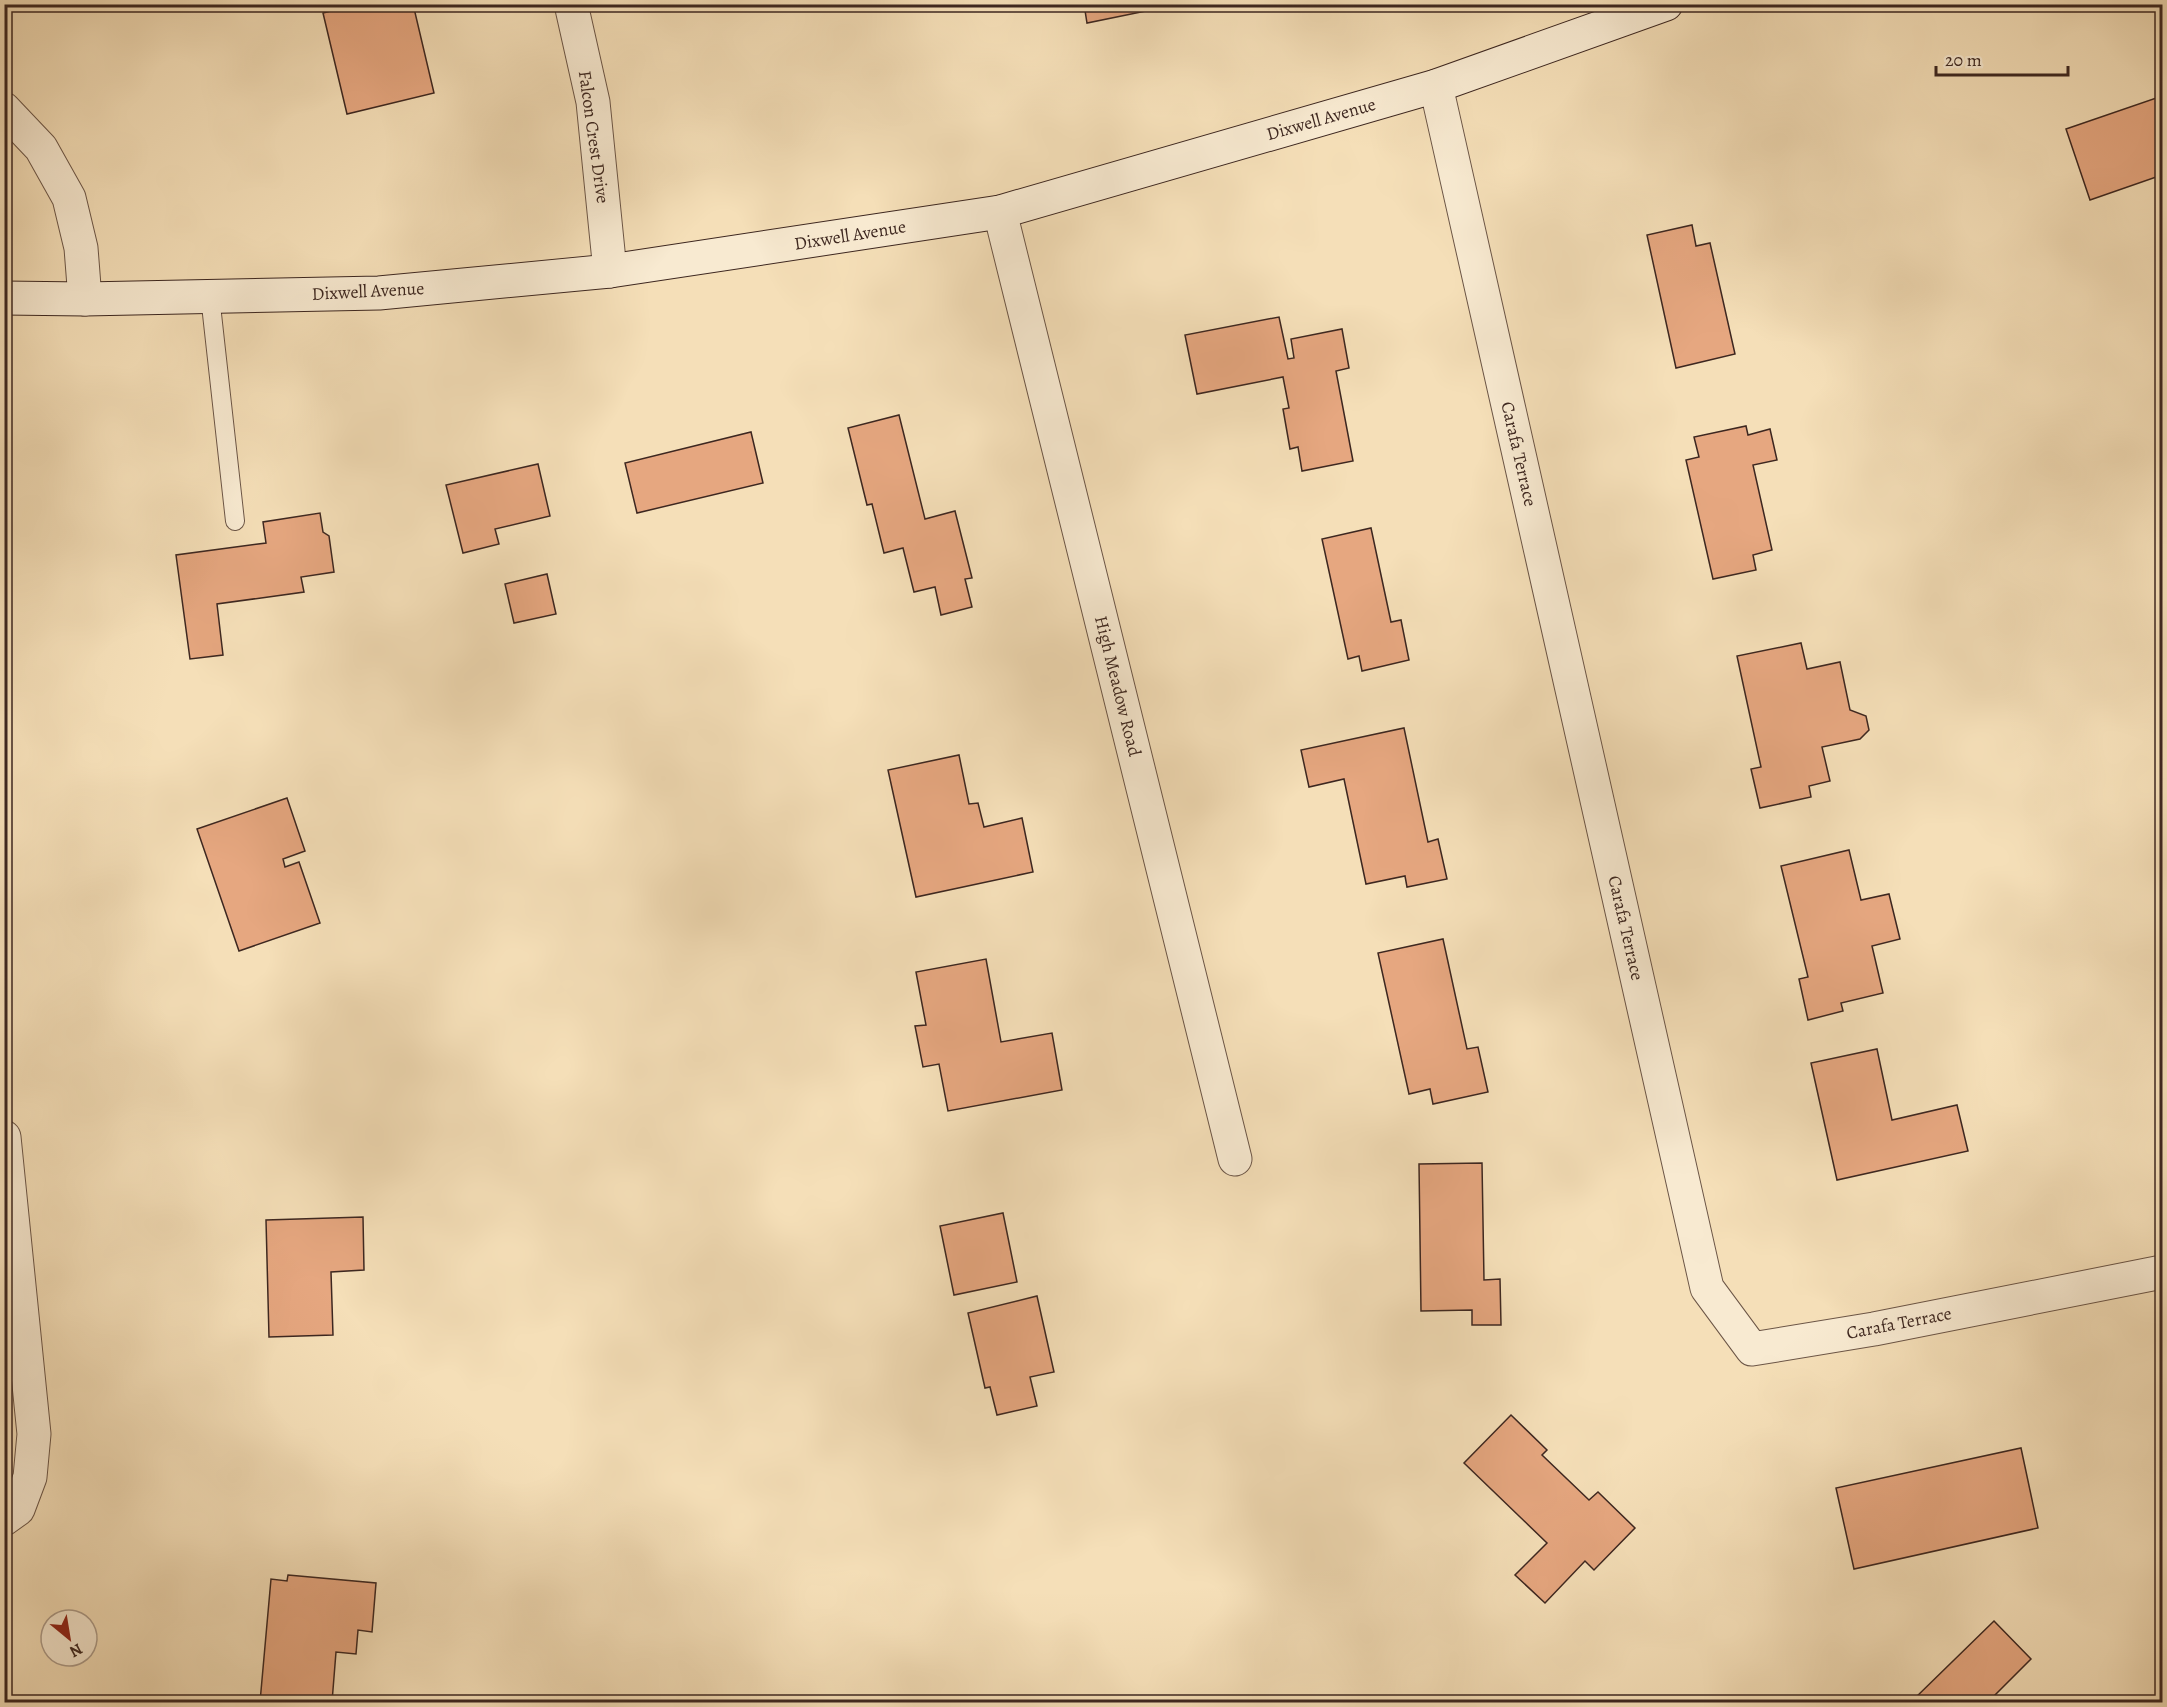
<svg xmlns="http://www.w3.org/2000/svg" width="2167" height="1707" viewBox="0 0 2167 1707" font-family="Alegreya,serif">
	<rect width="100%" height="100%" fill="#f5dfb8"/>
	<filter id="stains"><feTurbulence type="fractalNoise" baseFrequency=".00333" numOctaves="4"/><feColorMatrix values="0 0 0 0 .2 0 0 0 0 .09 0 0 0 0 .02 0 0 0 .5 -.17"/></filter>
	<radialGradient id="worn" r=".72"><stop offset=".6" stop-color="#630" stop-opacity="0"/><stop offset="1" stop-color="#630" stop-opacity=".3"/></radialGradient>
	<g fill="#e6a780" stroke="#3d2720" stroke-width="1.5">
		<path d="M359,4h54l21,89 -87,21 -24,-101z"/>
		<path d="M1084,4h65l2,6 -64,13z"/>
		<path d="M2162,96v61h-1l1,18 -72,25 -24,-71z"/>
		<path d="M1692,225l4,21 14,-3 25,111 -59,14 -29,-133z"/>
		<path d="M1279,317l9,42 6,-1 -3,-19 51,-10 7,39 -13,3 17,90 -51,10 -4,-24 -8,2 -7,-40 6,-1 -6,-31 -86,17 -12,-59z"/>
		<path d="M899,415l26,104 30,-8 17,67 -7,1 7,28 -31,8 -6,-28 -21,5 -11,-44 -19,5 -12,-49 -5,1 -19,-77z"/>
		<path d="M1746,426l2,9 22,-6 7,31 -24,5 19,85 -19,5 3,15 -43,9 -27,-119 13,-3 -5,-20z"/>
		<path d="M751,432l12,51 -126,30 -12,-50z"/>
		<path d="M538,464l12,52 -55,13 4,15 -36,9 -17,-68z"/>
		<path d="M320,513l3,19 6,4 5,36 -33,5 3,15 -87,12 6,51 -33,4 -14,-104 90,-12 -3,-21z"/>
		<path d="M1371,528l20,94 10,-2 8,40 -47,11 -3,-15 -11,3 -26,-120z"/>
		<path d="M547,574l9,40 -42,9 -9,-39z"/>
		<path d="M1801,643l6,26 33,-7 10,48 16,6 3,14 -9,9 -38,8 8,34 -21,5 2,11 -51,11 -9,-39 10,-2 -24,-111z"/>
		<path d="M1404,728l24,114 10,-3 9,40 -40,8 -2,-11 -39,8 -22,-105 -35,8 -8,-37z"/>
		<path d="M959,755l10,49 9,-1 6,24 38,-9 11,54 -117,25 -28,-127z"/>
		<path d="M287,798l18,53 -22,8 2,8 14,-5 21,61 -81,28 -42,-122z"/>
		<path d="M1849,850l12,50 28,-6 11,45 -28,7 11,47 -42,10 2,8 -35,9 -9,-41 9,-2 -27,-111z"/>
		<path d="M1443,939l24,110 11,-2 10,45 -55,12 -3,-15 -21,5 -31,-141z"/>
		<path d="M986,959l15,83 51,-9 10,57 -114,21 -9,-47 -16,3 -8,-41 11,-1 -10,-53z"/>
		<path d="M1877,1049l15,71 65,-15 11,46 -131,29 -26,-117z"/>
		<path d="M1482,1163l2,117 16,-1 1,46h-29v-15l-51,1 -2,-147z"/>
		<path d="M1003,1213l14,69 -63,13 -14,-69z"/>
		<path d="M363,1217l1,53 -33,2 2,63 -64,2 -3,-117z"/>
		<path d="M1037,1296l17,76 -24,5 7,29 -40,9 -7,-28 -5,1 -17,-75z"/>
		<path d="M1511,1415l36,35 -5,5 47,45 9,-8 37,36 -41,42 -9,-9 -40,42 -30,-28 32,-32 -83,-80z"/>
		<path d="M2021,1448l17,80 -184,41 -18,-81z"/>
		<path d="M288,1575l88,8 -4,49 -14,-2 -2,24 -20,-2 -4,50h-72l11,-123 16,2z"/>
		<path d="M1994,1621l37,38 -36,36 7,7h-91z"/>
	</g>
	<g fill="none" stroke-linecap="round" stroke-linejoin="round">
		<g stroke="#6b5546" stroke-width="20">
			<path id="service" d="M210,296l25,225"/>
		</g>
		<g stroke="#6b5546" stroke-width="35">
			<g id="minor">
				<path d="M571,4l22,98 17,169"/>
				<path d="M1436,86l271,1202 45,61 122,-20 288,-57"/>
				<path d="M4,109l37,39 28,50 12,50 4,51"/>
				<path d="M1000,212l235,947"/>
				<path d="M4,1137l30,297 -4,43 -12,32 -14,10"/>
			</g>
		</g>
		<g stroke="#3d2720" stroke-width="35">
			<path id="secondary" d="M4,298l81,1 294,-6 231,-22 390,-59 436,-126 230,-82"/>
		</g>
		<use href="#service" stroke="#f8ead1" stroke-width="18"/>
		<use href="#minor" stroke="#f8ead1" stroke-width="33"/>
		<use href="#secondary" stroke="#f8ead1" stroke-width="33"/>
	</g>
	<g text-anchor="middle" stroke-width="5" stroke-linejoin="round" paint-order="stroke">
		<g font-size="18" fill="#3d2720" stroke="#f8ead1">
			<text transform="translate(1321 119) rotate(-16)" y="6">Dixwell Avenue</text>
			<text transform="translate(594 137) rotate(82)" y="6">Falcon Crest Drive</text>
			<text transform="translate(850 235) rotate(-9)" y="6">Dixwell Avenue</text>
			<text transform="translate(368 291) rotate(-3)" y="6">Dixwell Avenue</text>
			<text transform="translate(1519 454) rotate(77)" y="6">Carafa Terrace</text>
			<text transform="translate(1118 686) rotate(76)" y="6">High Meadow Road</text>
			<text transform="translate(1626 928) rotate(77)" y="6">Carafa Terrace</text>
			<text transform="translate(1899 1323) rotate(-11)" y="6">Carafa Terrace</text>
		</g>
	</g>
	<rect width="2167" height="1707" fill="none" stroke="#f5dfb8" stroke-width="24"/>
	<rect x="6" y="6" width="2155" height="1695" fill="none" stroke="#3d2720" stroke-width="3"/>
	<rect x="12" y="12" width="2143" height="1683" fill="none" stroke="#3d2720" stroke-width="1.5"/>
	<g transform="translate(69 1638) rotate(150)"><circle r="28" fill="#f8ead1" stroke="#ad9c8a" stroke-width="1.5"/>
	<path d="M0-4.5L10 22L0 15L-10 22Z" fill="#8f2418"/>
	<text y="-9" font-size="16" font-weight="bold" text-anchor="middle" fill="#3d2720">N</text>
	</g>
	<path d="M1936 66v9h132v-9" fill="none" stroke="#3d2720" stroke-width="3"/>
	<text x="1945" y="66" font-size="18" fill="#3d2720" stroke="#f8ead1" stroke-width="4.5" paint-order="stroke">20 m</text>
	<rect width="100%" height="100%" filter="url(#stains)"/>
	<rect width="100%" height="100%" fill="url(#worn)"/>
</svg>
